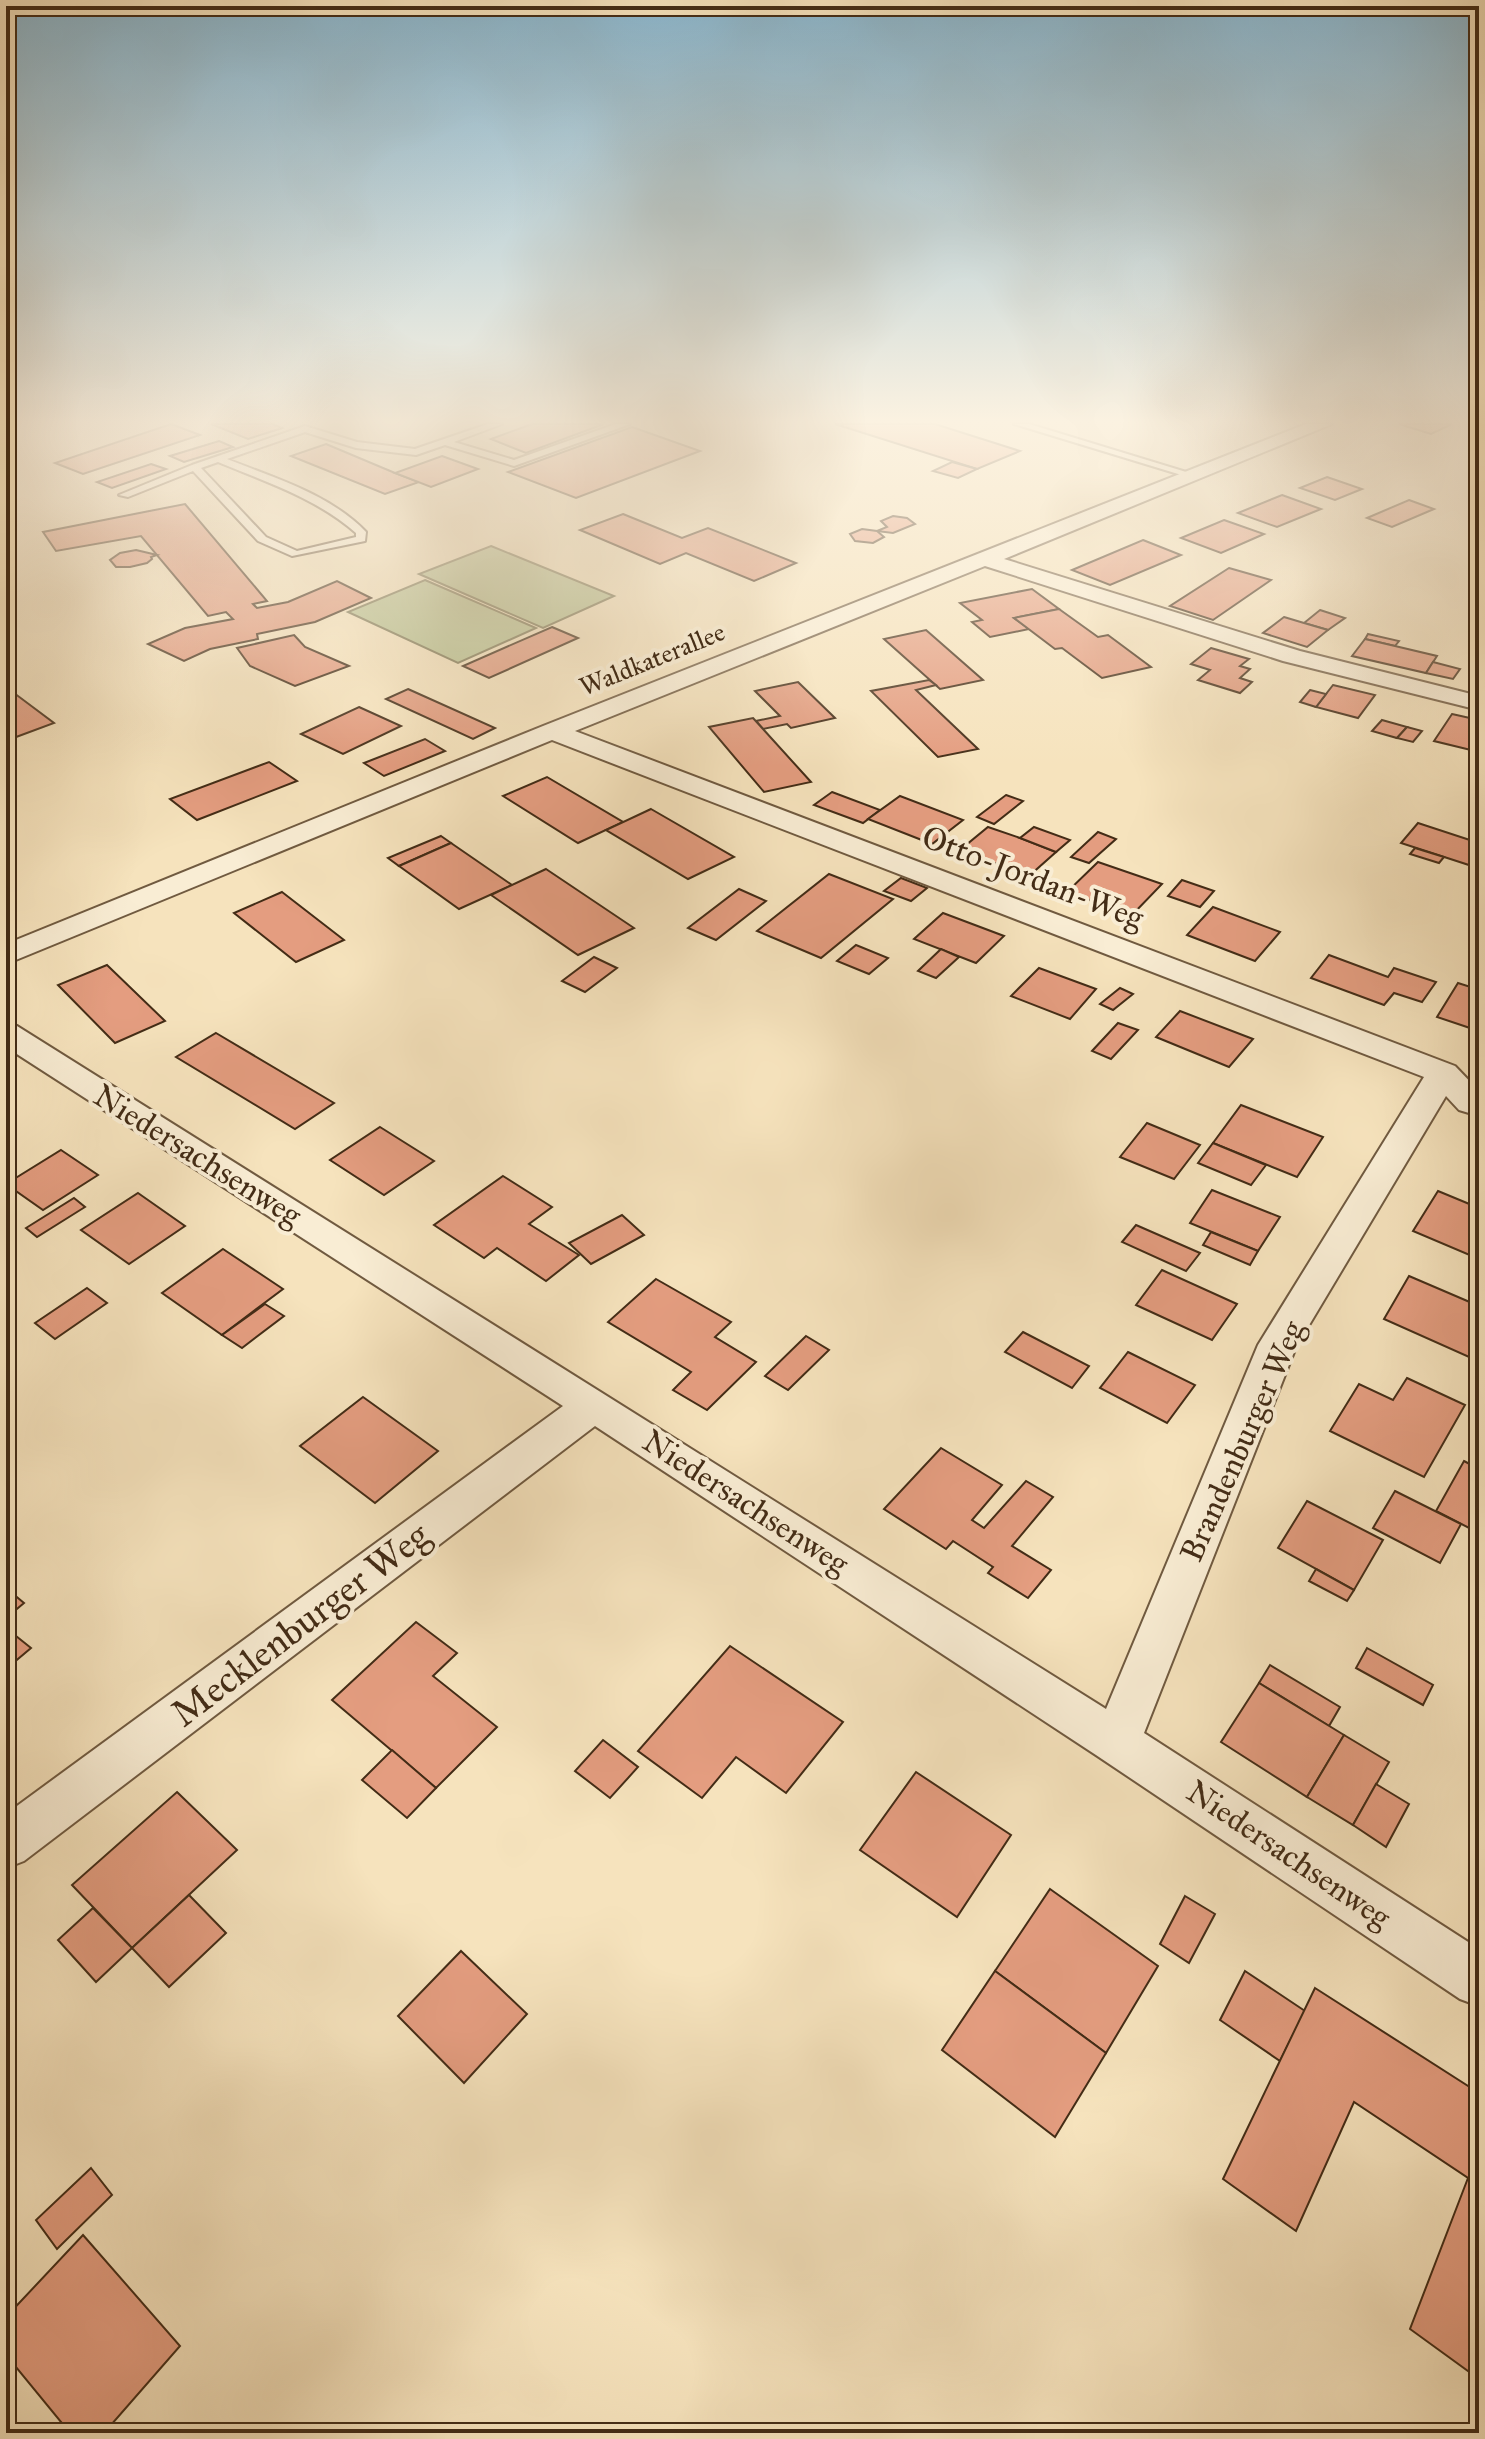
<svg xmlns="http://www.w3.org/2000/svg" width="1485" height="2439" viewBox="0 0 1485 2439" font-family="'IM FELL Great Primer',serif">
	<rect width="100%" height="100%" fill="#f6e3bd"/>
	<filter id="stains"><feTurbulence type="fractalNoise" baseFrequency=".0025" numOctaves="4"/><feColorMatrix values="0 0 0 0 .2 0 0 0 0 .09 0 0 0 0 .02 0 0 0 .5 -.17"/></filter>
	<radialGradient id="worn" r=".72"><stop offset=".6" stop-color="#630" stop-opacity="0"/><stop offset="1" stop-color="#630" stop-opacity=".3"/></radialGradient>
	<g fill="#bbc492" stroke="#7f7854" stroke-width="2">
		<path d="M491,546l123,50 -71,32 -124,-54z"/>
		<path d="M425,580l111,48 -78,35 -110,-51z"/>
	</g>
	<g fill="#e49d80" stroke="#432c16" stroke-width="2">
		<path d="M171,424l29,11 -117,39 -28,-11z"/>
		<path d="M211,424h62l9,4 -34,11z"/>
		<path d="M532,424h72l-78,29 -35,-14z"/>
		<path d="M835,424h100l85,27 -43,18z"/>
		<path d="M1399,424h53l-21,10z"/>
		<path d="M632,427l68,24 -124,47 -68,-26z"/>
		<path d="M219,441l14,6 -49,15 -14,-6z"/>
		<path d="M326,444l69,29 24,9 -34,12 -94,-38z"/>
		<path d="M442,456l36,13 -47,18 -36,-14z"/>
		<path d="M952,462l25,7 -19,9 -25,-7z"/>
		<path d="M151,464l15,5 -54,19 -15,-6z"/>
		<path d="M1327,477l35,12 -27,11 -35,-12z"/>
		<path d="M1282,495l39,14 -44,18 -39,-14z"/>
		<path d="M1409,500l25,9 -42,18 -25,-9z"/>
		<path d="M185,504l82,97 -14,3 4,4 31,-6 49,-21 34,17 -56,24 -58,12 1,5 -48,10 -26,12 -36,-17 37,-16 48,-9 -7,-7 -18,4 -67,-80 -85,15 -13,-19z"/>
		<path d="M623,514l59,24 26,-10 88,35 -42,18 -68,-28 -26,11 -80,-34z"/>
		<path d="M893,516l14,2 8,6 -22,9 -16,-2 10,-4 -6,-6z"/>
		<path d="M1224,520l40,14 -43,19 -40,-15z"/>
		<path d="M862,529l15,2 7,6 -11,6 -18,-2 -5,-7z"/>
		<path d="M1143,540l38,15 -71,30 -38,-15z"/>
		<path d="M136,550l21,5 -6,2 1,2 -5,4 -17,4h-14l-6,-7 10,-7z"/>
		<path d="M1229,568l42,12 -58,40 -43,-14z"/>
		<path d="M1032,589l27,20 -45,9 15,11 -39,8 -18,-15 10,-2 -22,-17z"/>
		<path d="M1059,609l39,28 10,-2 43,32 -49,11 -40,-30 -7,1 -41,-31z"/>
		<path d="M1320,610l25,8 -17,12 -24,-7z"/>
		<path d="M1284,617l20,6 24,7 -21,17 -44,-14z"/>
		<path d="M552,627l26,11 -89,40 -26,-12z"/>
		<path d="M926,630l57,50 -43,9 -56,-50z"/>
		<path d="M1368,634l31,7 -4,5 -30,-7z"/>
		<path d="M294,635l11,12 44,19 -54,20 -45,-20 -13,-18z"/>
		<path d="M1365,639l30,7 42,10 -11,17 -74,-17z"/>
		<path d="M1211,648l38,11 -9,7 10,3 -10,9 12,4 -12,11 -42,-13 12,-10 -19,-6z"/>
		<path d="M1433,662l27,7 -7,10 -27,-6z"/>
		<path d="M929,680l7,5 -20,5 62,59 -40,8 -67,-66z"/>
		<path d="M798,682l37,36 -44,10 -4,-4 -24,5 -7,-8 24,-5 -25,-25z"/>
		<path d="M1333,685l42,10 -17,23 -42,-11z"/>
		<path d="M408,689l87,39 -22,11 -87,-40z"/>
		<path d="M1310,690l16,4 -10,13 -16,-5z"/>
		<path d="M14,693l40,30 -46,17 -2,-44z"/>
		<path d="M359,707l42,19 -58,28 -42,-20z"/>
		<path d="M1452,714l27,6v32l-45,-11z"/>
		<path d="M753,718l10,11 48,53 -47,10 -55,-65z"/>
		<path d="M1382,720l25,7 -10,11 -25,-7z"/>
		<path d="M1407,727l15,4 -9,11 -16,-4z"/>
		<path d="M425,739l20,12 -61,25 -20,-13z"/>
		<path d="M269,762l28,19 -100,39 -27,-21z"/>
		<path d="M547,777l76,45 -45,21 -75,-47z"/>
		<path d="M832,792l48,18 -17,13 -49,-18z"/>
		<path d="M1006,795l17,6 -29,23 -17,-7z"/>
		<path d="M900,796l63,24 -31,24 -64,-25z"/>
		<path d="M651,809l83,48 -46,22 -82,-49z"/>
		<path d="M1418,823l61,20v14l-7,9 -71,-23z"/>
		<path d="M988,827l32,11 36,14 -27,24 -69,-26z"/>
		<path d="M1034,827l36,13 -14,12 -36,-14z"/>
		<path d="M1098,832l18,7 -27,24 -18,-6z"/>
		<path d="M441,836l10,7 -52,23 -11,-8z"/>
		<path d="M451,843l61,42 -53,24 -60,-43z"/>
		<path d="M1415,848l29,9 -5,6 -29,-9z"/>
		<path d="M1098,862l64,22 -30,31 -65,-23z"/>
		<path d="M546,869l88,59 -56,27 -87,-60z"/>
		<path d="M829,874l64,25 -72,59 -64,-27z"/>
		<path d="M901,878l26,10 -16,13 -27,-10z"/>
		<path d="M1182,880l32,11 -14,16 -32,-11z"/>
		<path d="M739,889l27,12 -50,39 -28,-12z"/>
		<path d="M282,892l62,48 -48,22 -62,-49z"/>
		<path d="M1213,907l67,25 -25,29 -68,-26z"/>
		<path d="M943,913l61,23 -28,27 -62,-24z"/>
		<path d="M856,945l32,13 -19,16 -32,-13z"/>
		<path d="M941,949l18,8 -23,21 -18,-7z"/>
		<path d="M1329,955l59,22 6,-9 42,14 -14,20 -28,-9 -10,12 -73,-27z"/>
		<path d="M594,957l23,11 -32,24 -23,-11z"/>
		<path d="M107,965l58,56 -50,22 -57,-58z"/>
		<path d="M1039,968l57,21 -26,30 -59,-23z"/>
		<path d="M1458,983l19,6 -6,11 8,3v28l-42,-14z"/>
		<path d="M1120,988l13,6 -20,16 -13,-6z"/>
		<path d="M1180,1011l73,28 -24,28 -73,-30z"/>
		<path d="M1118,1023l20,7 -27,29 -19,-8z"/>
		<path d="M216,1033l118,70 -39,26 -119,-72z"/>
		<path d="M1241,1105l82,32 -26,40 -84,-34z"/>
		<path d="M1147,1123l53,22 -26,34 -54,-22z"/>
		<path d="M380,1127l54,34 -50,34 -54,-35z"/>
		<path d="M1213,1143l53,22 -15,20 -53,-22z"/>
		<path d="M61,1150l37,25 -55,35 -37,-26z"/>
		<path d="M503,1176l49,31 -23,17 50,31 -33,26 -49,-33 -13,10 -50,-33z"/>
		<path d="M1212,1190l68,27 -22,34 -68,-28z"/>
		<path d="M1438,1191l41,17v51l-66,-28z"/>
		<path d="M138,1193l47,33 -56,38 -48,-34z"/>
		<path d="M74,1198l11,9 -48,30 -11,-9z"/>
		<path d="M622,1215l22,20 -53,29 -22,-21z"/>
		<path d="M1136,1225l64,28 -14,18 -64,-29z"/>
		<path d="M1211,1232l47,19 -8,14 -47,-20z"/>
		<path d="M223,1249l60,40 -61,46 -60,-42z"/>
		<path d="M1162,1270l75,34 -25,36 -76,-35z"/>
		<path d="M1409,1276l70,30 -1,55 -94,-42z"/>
		<path d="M656,1279l75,43 -16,15 41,25 -49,48 -34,-20 18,-18 -83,-50z"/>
		<path d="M87,1288l20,15 -52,36 -20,-16z"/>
		<path d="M265,1304l19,12 -42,32 -20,-13z"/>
		<path d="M1023,1332l66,34 -17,22 -67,-36z"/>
		<path d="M806,1336l23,14 -41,40 -23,-14z"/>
		<path d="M1128,1352l67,33 -28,38 -67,-35z"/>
		<path d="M1407,1378l58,27 -41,72 -94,-46 29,-47 34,16z"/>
		<path d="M363,1397l75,54 -63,52 -75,-57z"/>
		<path d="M941,1448l61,37 -30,35 12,8 42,-47 27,16 -41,49 39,24 -23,28 -40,-25 5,-6 -40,-26 -7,8 -62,-40z"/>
		<path d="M1464,1461l15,8v64l-43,-22z"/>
		<path d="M1395,1491l66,33 -21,39 -67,-35z"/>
		<path d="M1307,1501l76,39 -29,50 -76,-42z"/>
		<path d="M1316,1569l38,21 -7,11 -38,-20z"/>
		<path d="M6,1588l18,15 -18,15z"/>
		<path d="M416,1622l41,31 -24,23 64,51 -61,61 -104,-88z"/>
		<path d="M6,1628l25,20 -25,21z"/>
		<path d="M730,1646l113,76 -57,71 -50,-36 -34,41 -64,-47z"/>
		<path d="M1367,1648l66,37 -10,20 -67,-37z"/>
		<path d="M1270,1665l70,42 -11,19 -70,-43z"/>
		<path d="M1259,1683l85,52 -37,62 -86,-55z"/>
		<path d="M1344,1735l45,27 -36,63 -46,-28z"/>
		<path d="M603,1740l35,27 -28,31 -35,-27z"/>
		<path d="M392,1750l44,38 -29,30 -45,-38z"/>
		<path d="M916,1772l95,63 -54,82 -97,-67z"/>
		<path d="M1376,1784l33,20 -23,43 -33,-22z"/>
		<path d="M177,1792l60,58 -105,98 -60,-63z"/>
		<path d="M1050,1889l108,77 -52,87 -111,-82z"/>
		<path d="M189,1895l37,38 -57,54 -37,-39z"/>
		<path d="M1185,1896l30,18 -26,49 -29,-19z"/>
		<path d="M93,1908l39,40 -36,34 -38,-42z"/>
		<path d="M461,1951l66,63 -63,69 -66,-67z"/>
		<path d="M995,1971l111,82 -51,84 -113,-87z"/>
		<path d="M1245,1971l60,40 -25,50 -60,-41z"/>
		<path d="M1315,1988l164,105v286l-69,-50 58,-151 -114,-76 -58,129 -73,-52z"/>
		<path d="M91,2168l21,27 -55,54 -21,-29z"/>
		<path d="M83,2235l97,111 -76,87h-34l-64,-78v-38z"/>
	</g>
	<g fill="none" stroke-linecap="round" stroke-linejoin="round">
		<g stroke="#705a40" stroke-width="4">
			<g id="lane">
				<path d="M488,424h14l-48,18 60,18 102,-36h14l-116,42 -69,-21 -29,10 -60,-7 -51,-16 -78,27c47,19 103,35 139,73l-1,9 -73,15 -34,-15 -65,-70 -65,26 -9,-2 73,-30 113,-39 52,16 58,7zM218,462c48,20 98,36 138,71v4l-59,14 -31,-14 -65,-69z"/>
				<path d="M1014,424h15l167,51 -8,2z"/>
			</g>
		</g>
		<g stroke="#705a40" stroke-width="4">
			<path id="street" d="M1306,424h26l-328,135 296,92 179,45v14l-196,-49 -298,-95 -410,165 880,335 24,25v25l-20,-6 -13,-14 -150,251 -152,386 335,216v57l-19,-7 -364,-244 -501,-329 -571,435 -18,7v-54l557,-408 -557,-359v-24l11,3 1089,683 152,-364 166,-268 -872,-337 -546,224v-20l537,-218z"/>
		</g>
		<use href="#lane" fill="#f9edd4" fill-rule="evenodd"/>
		<use href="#street" fill="#f9edd4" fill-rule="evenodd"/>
	</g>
	<linearGradient id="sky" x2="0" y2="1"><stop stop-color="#8ab8d1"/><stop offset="0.55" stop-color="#fbf2e1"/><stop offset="1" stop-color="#fbf2e1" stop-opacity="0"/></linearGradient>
	<rect width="1485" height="766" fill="url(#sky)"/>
	<g text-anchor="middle" stroke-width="8" stroke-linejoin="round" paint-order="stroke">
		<g font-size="26" fill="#432c16" stroke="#f9edd4">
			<text transform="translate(652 659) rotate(-22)" y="9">Waldkaterallee</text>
		</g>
		<g font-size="32" fill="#432c16" stroke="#f9edd4">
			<text transform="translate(1033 877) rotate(21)" y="11">Otto-Jordan-Weg</text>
			<text transform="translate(198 1155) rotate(32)" y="11">Niedersachsenweg</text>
			<text transform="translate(1242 1441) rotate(-66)" y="11">Brandenburger Weg</text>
			<text transform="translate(746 1502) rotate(33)" y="11">Niedersachsenweg</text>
			<text transform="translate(1289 1854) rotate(34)" y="11">Niedersachsenweg</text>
		</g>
		<g font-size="38" fill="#432c16" stroke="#f9edd4">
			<text transform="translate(300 1624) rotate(-37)" y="13">Mecklenburger Weg</text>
		</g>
	</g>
	<rect width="1485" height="2439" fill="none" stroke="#f6e3bd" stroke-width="32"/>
	<rect x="8" y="8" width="1469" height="2423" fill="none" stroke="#432c16" stroke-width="4"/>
	<rect x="16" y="16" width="1453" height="2407" fill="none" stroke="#432c16" stroke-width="2"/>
	<rect width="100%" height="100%" filter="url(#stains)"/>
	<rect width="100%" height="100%" fill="url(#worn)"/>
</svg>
